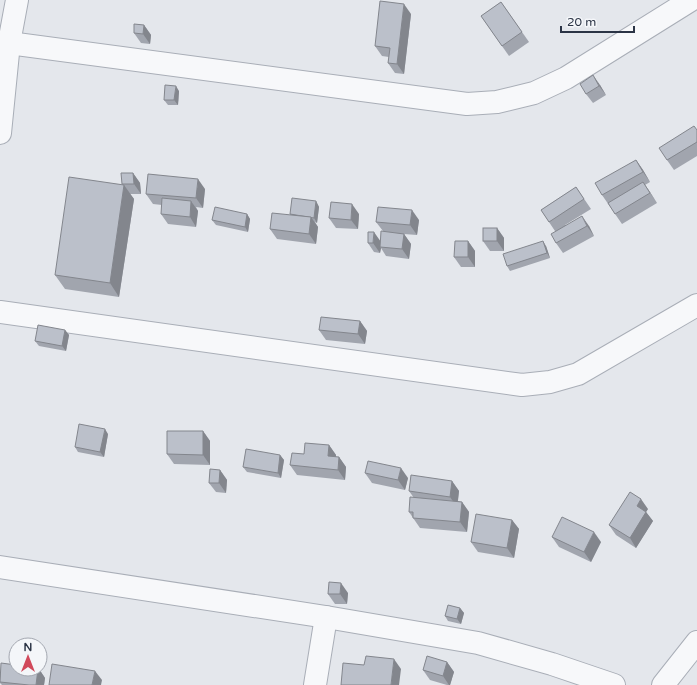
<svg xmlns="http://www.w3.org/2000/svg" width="697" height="685" viewBox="0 0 697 685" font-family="'Varela Round',sans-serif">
	<rect width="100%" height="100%" fill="#e4e7ec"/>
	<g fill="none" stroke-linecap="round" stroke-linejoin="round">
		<g stroke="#a9aeb7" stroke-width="24">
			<g id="street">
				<path d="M9,43l458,61 30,-2 37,-9 32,-15 125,-78"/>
				<path d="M0,133l9,-90 8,-43"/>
				<path d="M0,312l522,73 28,-3 28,-8 119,-69"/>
				<path d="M0,567l326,50 152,26 74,21 62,21"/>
				<path d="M315,685l11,-68"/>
				<path d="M663,685l34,-43"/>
			</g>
		</g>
		<use href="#street" stroke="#f7f8fa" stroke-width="22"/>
	</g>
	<g fill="#a1a5ae">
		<path d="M501,2l28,40 -20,14 -28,-40z"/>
		<path d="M411,14l-7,60 -9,-1 -7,-10 1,-6 -7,-1 -7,-10z"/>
		<path d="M144,25l7,10 -1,9 -9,-1 -7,-10z"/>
		<path d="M600,85l6,10 -13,8 -7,-9z"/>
		<path d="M179,91l-1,14h-10l-4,-5z"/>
		<path d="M697,130v26l-23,14 -7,-10z"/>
		<path d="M636,160l7,10 7,12 -5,3 12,18 -35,21 -20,-29z"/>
		<path d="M133,173l7,10 1,11h-11l4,5 -15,98 -54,-8 -10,-14 67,-90v-1z"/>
		<path d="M576,187l15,22 -26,16 24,1 5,10 -31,17 -7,-10 -1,-12 -14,-21z"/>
		<path d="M205,189l-2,19 -7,-1 2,4 -2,16 -28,-3 -7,-10 1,-9 -9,-1 -7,-10z"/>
		<path d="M316,201l3,6 -2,16 -2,-1 3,5 -2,17 -39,-5 -7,-10 20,-14v-1z"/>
		<path d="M247,214l3,5 -2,13 -32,-7 -4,-5z"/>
		<path d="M359,214l-1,15 -22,-1 -7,-10z"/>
		<path d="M419,220l-2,15 -13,-1 7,10 -2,15 -23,-3 -5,-8 -1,5 -6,-1 -6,-9 12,-2 3,-10 -7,-9z"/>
		<path d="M497,228l7,10v13h-14l-7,-10z"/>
		<path d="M468,241l7,10v16h-14l-7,-10z"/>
		<path d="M546,246l4,12 -40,13 -3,-5z"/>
		<path d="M360,321l7,10 -2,13 -39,-4 -7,-10z"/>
		<path d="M65,330l4,5 -3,16 -27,-5 -4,-5z"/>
		<path d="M203,431l7,10v24l-36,-1 -7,-10z"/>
		<path d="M108,434l-4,23 -26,-5 -3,-5z"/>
		<path d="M329,445l7,10v2h3l7,10 -1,13 -48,-5 -7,-10 14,-11z"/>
		<path d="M280,455l4,5 -3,18 -34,-6 -4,-5z"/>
		<path d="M220,470l7,10 -1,13 -10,-1 -7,-9z"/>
		<path d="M365,473l43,5 -3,12 -33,-7z"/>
		<path d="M452,481l7,10 -1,10 4,1 7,10 -2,20 -47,-4 -11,-16 5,-14 -5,-7z"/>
		<path d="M648,509l-2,3 7,9 -17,27 -20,-13 -7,-10z"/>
		<path d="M512,520l7,9 -5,29 -36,-6 -7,-10z"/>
		<path d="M552,537l49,5 -10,20 -32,-15z"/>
		<path d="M348,593l-1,11h-12l-7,-10z"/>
		<path d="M460,608l4,5 -3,11 -13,-3 -3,-5z"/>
		<path d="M447,662l7,10 -4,13h-3l-17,-5 -7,-10z"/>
		<path d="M16,669h23l6,9 -1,7h-42l-2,-2v-9z"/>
	</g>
	<g fill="#83868d">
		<path d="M404,4l7,10 -7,60 -7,-10z"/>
		<path d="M144,25l7,10 -1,9 -7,-10z"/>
		<path d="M593,75l7,10 6,10 -7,-9z"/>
		<path d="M176,86l3,5 -1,14 -4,-5z"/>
		<path d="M636,160l7,10 7,12 -7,-10z"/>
		<path d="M133,173l7,10 1,11 -7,-10z"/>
		<path d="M198,179l7,10 -2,19 -7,-10z"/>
		<path d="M643,182l7,10 7,11 -7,-10z"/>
		<path d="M124,185l10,14 -15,98 -9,-14z"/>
		<path d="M191,201l7,10 -2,16 -6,-10z"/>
		<path d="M316,201l3,6 -2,16 -3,-5z"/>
		<path d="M352,204l7,10 -1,15 -7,-9z"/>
		<path d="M412,210l7,10 -2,15 -7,-10z"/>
		<path d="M247,214l3,5 -2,13 -3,-5z"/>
		<path d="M582,216l7,10 5,10 -7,-10z"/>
		<path d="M311,217l7,10 -2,17 -7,-10z"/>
		<path d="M497,228l7,10v13l-7,-10z"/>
		<path d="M374,232l7,10 -1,5 1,1 -1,5 -7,-10z"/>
		<path d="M404,234l7,10 -2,15 -7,-10z"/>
		<path d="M468,241l7,10v16l-7,-10z"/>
		<path d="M543,241l3,5 4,12 -3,-5z"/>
		<path d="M360,321l7,10 -2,13 -7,-10z"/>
		<path d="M65,330l4,5 -3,16 -4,-5z"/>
		<path d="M105,429l3,5 -4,23 -4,-5z"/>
		<path d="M203,431l7,10v24l-7,-10z"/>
		<path d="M329,445l7,10 -1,11 -7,-10z"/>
		<path d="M280,455l4,5 -3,18 -3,-5z"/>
		<path d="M339,457l7,10 -1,13 -7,-10z"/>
		<path d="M401,468l7,10 -3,12 -7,-10z"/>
		<path d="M220,470l7,10 -1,13 -7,-10z"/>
		<path d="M452,481l7,10 -2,16 -7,-10z"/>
		<path d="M641,499l7,10 -2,3 7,9 -17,27 -6,-10 7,-32z"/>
		<path d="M462,502l7,10 -2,20 -7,-10z"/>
		<path d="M512,520l7,9 -5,29 -7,-10z"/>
		<path d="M594,532l7,10 -10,20 -7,-10z"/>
		<path d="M341,583l7,10 -1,11 -7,-10z"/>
		<path d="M460,608l4,5 -3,11 -4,-5z"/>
		<path d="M394,659l7,10 -2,16h-8z"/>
		<path d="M447,662l7,10 -4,13h-1l-6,-9z"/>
		<path d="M38,669h1l6,9 -1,7h-8z"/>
		<path d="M95,671l7,9 -1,5h-9z"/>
	</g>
	<g fill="#bbc0ca" stroke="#83868d">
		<path d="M380,1l24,3 -7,60 -9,-1 2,-15 -15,-2z"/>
		<path d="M501,2l21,30 -20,14 -21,-30z"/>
		<path d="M134,24l10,1 -1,9 -9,-1z"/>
		<path d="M593,75l6,11 -13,8 -6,-10z"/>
		<path d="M165,85l11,1 -2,14h-10z"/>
		<path d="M694,126l3,4v12l-30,18 -8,-12z"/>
		<path d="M636,160l7,12 -41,23 -7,-12z"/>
		<path d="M121,173h12l1,11h-12z"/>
		<path d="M148,174l50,5 -2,19 -50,-4z"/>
		<path d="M69,177l55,8 -14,98 -55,-8z"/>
		<path d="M643,182l7,11 -35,21 -7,-11z"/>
		<path d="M576,187l8,12 -35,23 -8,-12z"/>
		<path d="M162,198l29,3 -1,16 -29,-3z"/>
		<path d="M292,198l24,3 -2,17 -24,-4z"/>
		<path d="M331,202l21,2 -1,16 -22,-2z"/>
		<path d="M215,207l32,7 -2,13 -33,-7z"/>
		<path d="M378,207l34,3 -2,15 -34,-3z"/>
		<path d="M272,213l39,4 -2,17 -39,-5z"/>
		<path d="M582,216l5,10 -31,17 -5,-9z"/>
		<rect x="483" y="228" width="14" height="13"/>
		<path d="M381,231l23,3 -2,15 -22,-2z"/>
		<path d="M368,232h6l-1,11h-5z"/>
		<path d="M455,241h13v16h-14z"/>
		<path d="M543,241l4,12 -40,13 -4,-12z"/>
		<path d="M321,317l39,4 -2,13 -39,-4z"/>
		<path d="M38,325l27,5 -3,16 -27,-5z"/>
		<path d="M79,424l26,5 -5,23 -25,-5z"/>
		<path d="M167,431h36v24l-36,-1z"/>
		<path d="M305,443l24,2 -1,11 11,1 -1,13 -48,-5 2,-12 12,1z"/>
		<path d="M246,449l34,6 -2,18 -35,-6z"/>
		<path d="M368,461l33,7 -3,12 -33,-7z"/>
		<path d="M210,469l10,1 -1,13h-10z"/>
		<path d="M411,475l41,6 -2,16 -41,-6z"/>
		<path d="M630,492l11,7 -4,7 9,6 -16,26 -21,-13z"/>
		<path d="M410,497l52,5 -2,20 -47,-4v-6h-4z"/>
		<path d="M476,514l36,6 -5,28 -36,-6z"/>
		<path d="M562,517l32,15 -10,20 -32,-15z"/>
		<path d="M329,582l12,1 -1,11h-12z"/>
		<path d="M448,605l12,3 -3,11 -12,-3z"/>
		<path d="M366,656l28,3 -3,26h-50l2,-22 21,2z"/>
		<path d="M427,656l20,6 -4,14 -20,-6z"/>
		<path d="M1,663l15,2v4h22l-2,16h-7l-29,-3z"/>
		<path d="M52,664l43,7 -3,14h-43z"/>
	</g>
	<g transform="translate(28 657)"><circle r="19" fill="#f4f6f9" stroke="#a4a8b1"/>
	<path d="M0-3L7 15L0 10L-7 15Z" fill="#d1495b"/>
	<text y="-6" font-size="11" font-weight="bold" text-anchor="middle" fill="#2b3445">N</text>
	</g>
	<path d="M561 26v6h73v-6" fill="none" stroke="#2b3445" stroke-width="2"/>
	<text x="567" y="26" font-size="12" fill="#2b3445" stroke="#f4f6f9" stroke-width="3" paint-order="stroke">20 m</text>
</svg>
